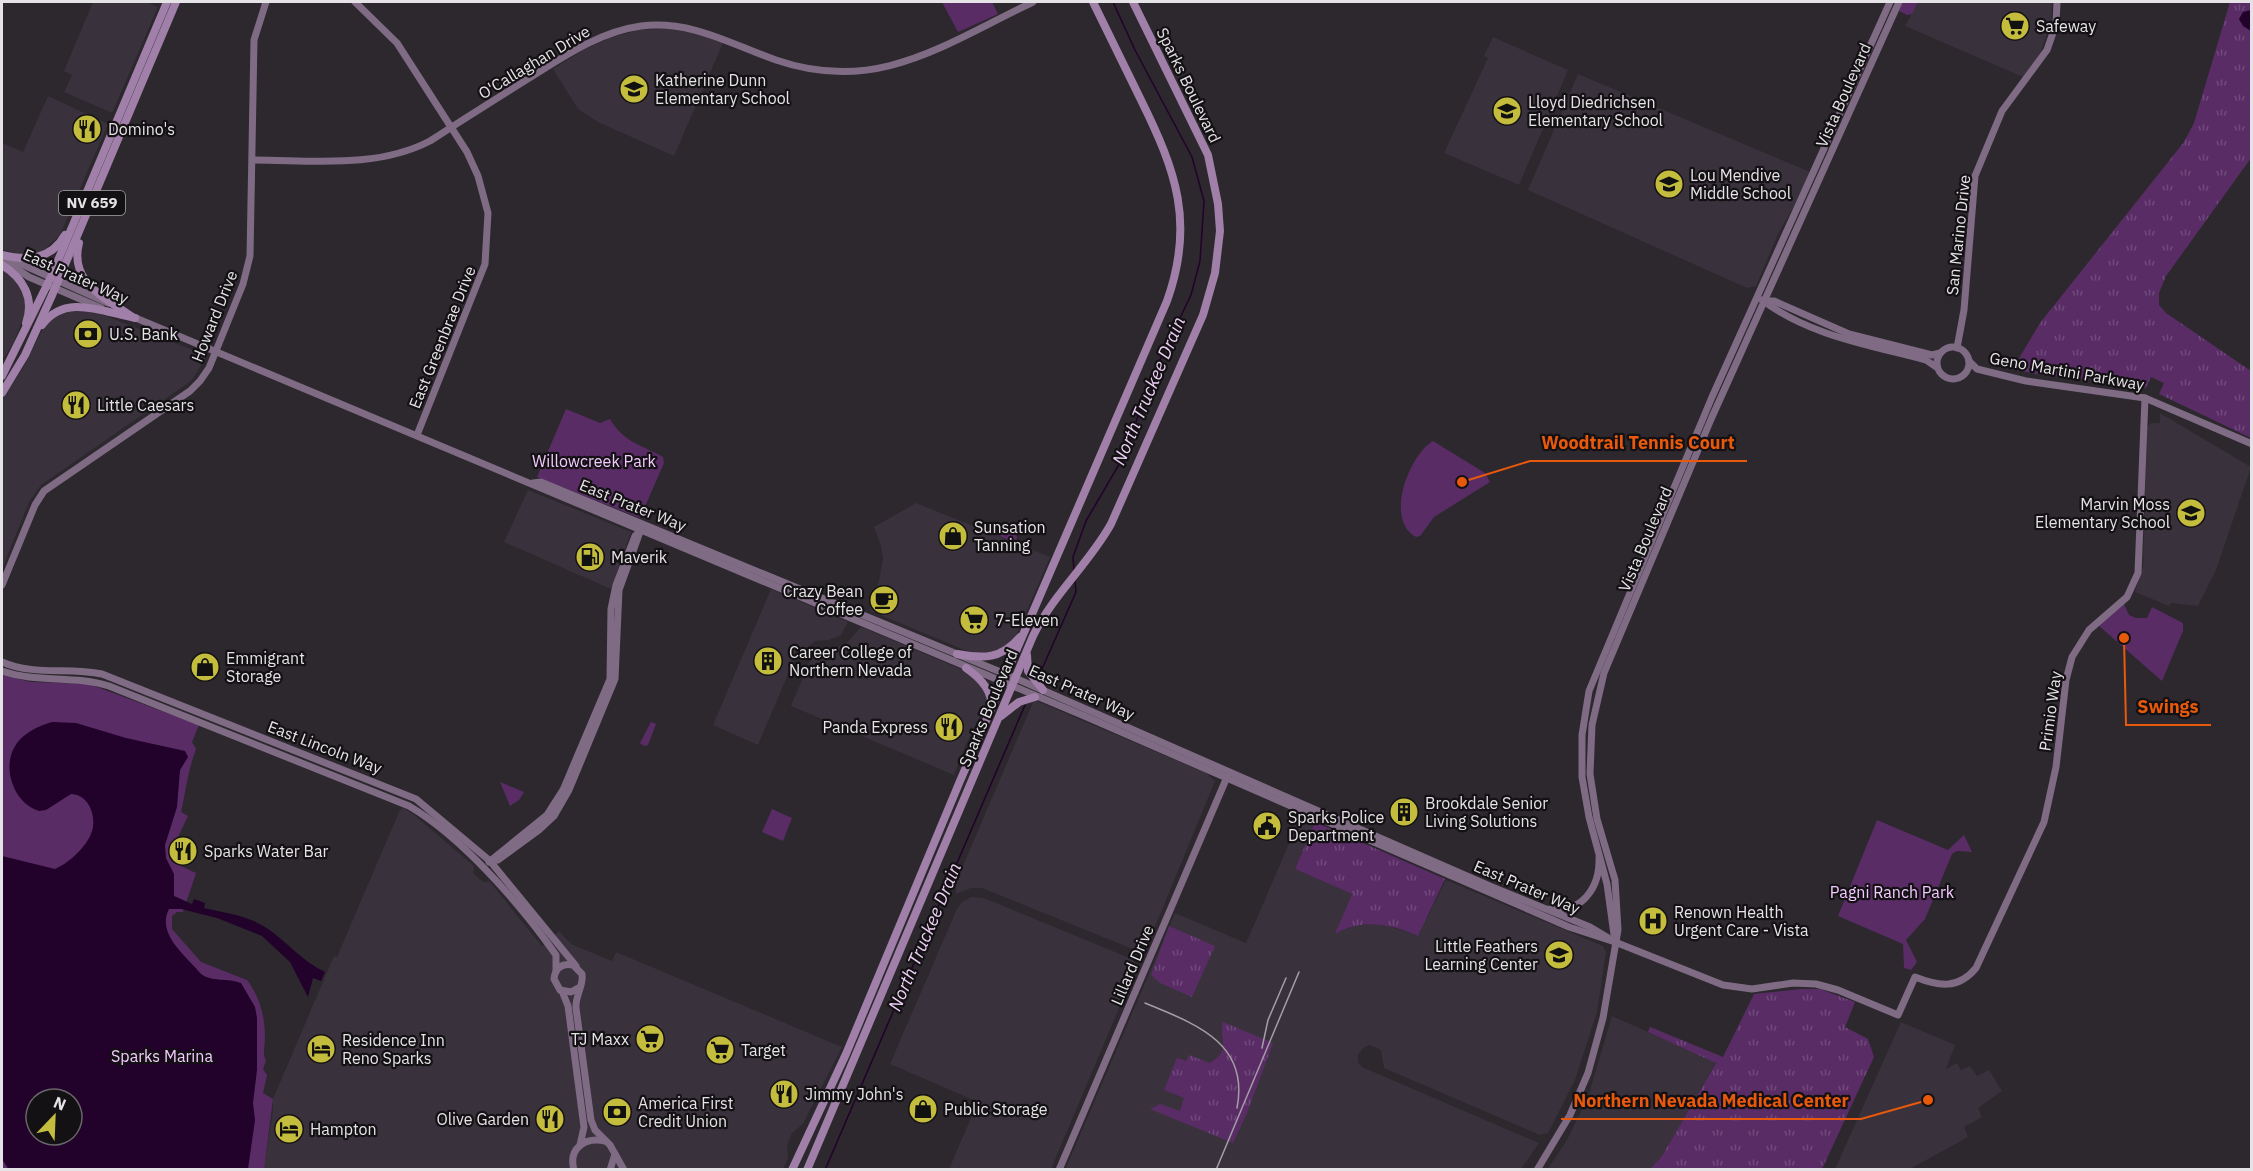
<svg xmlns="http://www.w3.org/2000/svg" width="2253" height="1171" viewBox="0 0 2253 1171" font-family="'IBM Plex Sans',sans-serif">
	<defs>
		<pattern id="grass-tufts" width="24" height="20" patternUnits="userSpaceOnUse" patternTransform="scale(1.5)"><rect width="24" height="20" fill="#592c66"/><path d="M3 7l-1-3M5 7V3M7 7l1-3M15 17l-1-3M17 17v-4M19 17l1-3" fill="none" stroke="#714a7c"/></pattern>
	</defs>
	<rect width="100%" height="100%" fill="#2c282e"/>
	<g fill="#39313c">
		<path d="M93,2h53l12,5 -46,106 -48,-21 8,-17 -8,-4z"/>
		<path d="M1918,2h134l-1,21 -11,31 -17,23 -118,-51z"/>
		<path d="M667,29l28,4 28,10 -49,113 -76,-34 -20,-13 -25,-40 32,-20 25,-11 28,-8z"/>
		<path d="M1493,37l75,33 -49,115 -75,-32 44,-95 -4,-2z"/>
		<path d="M1578,74l232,98v5l-32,57 -22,52 -9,2 -219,-98z"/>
		<path d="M48,96l60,28 -48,111 -17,16 -24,4 -17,-6v-106l21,9z"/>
		<path d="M2,268l21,21 3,21 -12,32 -12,19z"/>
		<path d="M88,309l115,45 2,5 -14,22 -150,104 -12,17 -27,67v-169l21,-32 22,-43 18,-15z"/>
		<path d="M2160,413l91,54 -35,103 -18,36 -27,-3 -2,3 -34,-14 8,-26 4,-139 4,-4h9z"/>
		<path d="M528,490l103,42 -20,57 -107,-47z"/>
		<path d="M916,503l134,54 -34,79 -6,8 -15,10h-21l-103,-43 -1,-5 9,-25 4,-22 -2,-13 -7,-19z"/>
		<path d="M771,589l77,33 -7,13 -12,5 -14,1 -20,17 -37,87 -45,-20z"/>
		<path d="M861,627l107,45 15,14 5,14 -22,44 -12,31 -163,-69 21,-50 4,-4 29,-7z"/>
		<path d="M1034,700l172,73 9,8 -68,165 -5,4h-7l-153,-62h-11l-15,6v-12z"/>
		<path d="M403,808l10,6 61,52 -1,7 10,9h7l52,64 17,-15 12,13 41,17 4,-9 226,95 -39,77 -11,9 -5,12 1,13 -5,11 -520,1 10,-59v-12l61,-143 3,1 62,-145z"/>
		<path d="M1301,816l14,6 -20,47 57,25 -16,39 18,-7 26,-3 38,13 28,-56 157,66 3,6 -9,60 -22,68 -27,53 -8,2 -156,-67 -3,-18 -12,-5 -6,3 -5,7v7l4,5 177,76 -18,26 -456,1 110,-257 71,30z"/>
		<path d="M971,897l13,1 148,61 5,7 -86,203h-102l29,-67 -88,-38 66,-153 6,-9z"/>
		<path d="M1612,1016l104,46 -54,94 -12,13 -103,1 20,-30 21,-43z"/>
		<path d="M1901,1022l54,23 -9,24 11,-6 4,7 9,-4 7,10 12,-6 13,21 -24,17 4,9 -18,10 4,10 -58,32h-75z"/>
	</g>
	<g fill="url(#grass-tufts)">
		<path d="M2230,2h21v156l-85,118 -7,17v12l7,8 85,58v67l-92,-44 5,-11 -13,-6 -5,11 -12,-5 -93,-8 -35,-7 12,-8 22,-37 144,-181 10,-19z"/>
		<path d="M1315,822l130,57 -27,57c-28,-12 -54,-18 -83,-2l17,-40 -57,-25z"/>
		<path d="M1169,926l46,20 -23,51 -32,-14 -9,-8z"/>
		<path d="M1801,989h19l35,13 -10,25 23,12 6,18 -52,112h-172l12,-13 54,-93 -68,-31 2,-5 73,30 31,-63z"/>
		<path d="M1223,1022l50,21 -26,70 -14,30 -83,-34 10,-5 20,7 4,-13 -20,-8 13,-32 9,3 3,-6 21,8c23,-15 8,-22 13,-41z"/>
	</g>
	<g fill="#592c66" fill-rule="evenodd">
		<path d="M942,2h50l6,12 -40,18z"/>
		<path d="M1902,2h16l-6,12 -5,1 -8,-4z"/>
		<path d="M566,409l34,14 10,-4c13,23 32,26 53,38l1,6 -24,55 -103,-41z"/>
		<path d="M1433,441l52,32 5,9 -56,35 -14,19 -4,1c-32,-17 -7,-82 17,-96z"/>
		<path d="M1009,522l9,6 -2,15 -19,-8 9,-6z"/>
		<path d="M2124,604l5,11 7,3h11l5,-11 31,16v8l-21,50 -64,-56z"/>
		<path d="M2,675l29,7 58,2 110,41 -7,17 4,7c-8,21 -10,41 -15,63l7,4 -19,40 3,6 24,11 -13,39h-6l-5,4v13l29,33 46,18c13,17 18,37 18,58 0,9 -3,14 1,23l-3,8 4,6 -4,18 10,6 -9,70h-262zM36,1099h36v36h-36z"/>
		<path d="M651,722l5,2 -8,21 -4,1 -4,-3z"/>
		<path d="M500,782l24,10 -5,8 -9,6z"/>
		<path d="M772,809l20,9 -9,23 -21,-9z"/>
		<path d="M1877,820l71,30 16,-15 8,17 -15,-1 -5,3 -27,65 -19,21 11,22 -6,8 -7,-2 -1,-24 -65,-28z"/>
	</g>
	<g fill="#22012b" fill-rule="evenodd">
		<path d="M2251,10h1l-1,21 -8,-5 -4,-7 4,-7z"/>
		<path d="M52,722l24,1 50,15 59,13 3,6 -8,13 -3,37 -12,38 1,13 8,16v22l18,8 2,-5 11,4 -1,5c21,5 42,7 61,19 22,14 36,34 60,45l-4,9 -8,-3 -5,19 -18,-35 -28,-26 -45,-18 -36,-9h-12c-13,25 17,47 32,65 10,8 27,4 40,9l14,24 2,11v52l-4,33 2,17 -7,49 -239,1 -7,-11v-303l53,13c14,-6 30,-21 36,-35 7,-16 -2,-40 -20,-40l-25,16 -7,1c-24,-7 -37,-41 -25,-63 7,-14 24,-22 38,-26zM36,1099h36v36h-36z"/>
	</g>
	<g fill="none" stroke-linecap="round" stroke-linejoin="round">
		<g stroke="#22012b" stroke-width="1.5">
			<path d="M1074,570l-1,-13 13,-36 42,-72 18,-60 45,-94 9,-34 4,-60 -12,-44 -57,-107 -22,-48"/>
			<path d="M1038,678l38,-86 -1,-11"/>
			<path d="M825,1170l200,-465"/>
		</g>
		<g stroke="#7f6b84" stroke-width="7">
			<path d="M355,2l42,41 70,109 11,24 10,37 -3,51 -68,171"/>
			<path d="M253,160c59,0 123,9 177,-19 32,-21 64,-41 96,-61 36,-22 72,-48 115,-54 51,-6 89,18 135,34 101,35 169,-16 257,-58"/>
			<path d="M5,262l14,1 89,40"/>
			<path d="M6,262l23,15 72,31"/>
			<path d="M1762,300c48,36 108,45 164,60l10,7"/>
			<path d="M1764,301h10l75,33 83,21 8,-2"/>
			<path d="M131,316l951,399 487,212 46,15 108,43 29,4 41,-6 23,1 22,6 60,25 17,-38c23,9 43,13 61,-9l68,-146 12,-55 10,-87 6,-23 17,-27 38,-33 11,-24 7,-175"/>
			<circle cx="1953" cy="363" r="16"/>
			<path d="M1957,348l7,-38 11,-134 27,-65 45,-61 9,-26 1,-22"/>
			<path d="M1969,361l8,8 49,12 119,17 107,46"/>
			<path d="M533,483l8,-1 474,196 477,209 98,40 20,12"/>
			<path d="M2,585l33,-80 9,-14 146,-100 10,-10 9,-13 34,-84 7,-28 4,-216 12,-38"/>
			<path d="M2,662c32,14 66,5 100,12l314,125 74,62 86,105"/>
			<path d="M2,671c35,12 72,4 107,15l300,120c53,31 112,99 147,149v16"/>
			<path d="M490,861l8,-1 41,-30 15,-14 15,-26 46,-111 4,-89 22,-61"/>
			<path d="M489,862l58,-47 16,-25 47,-111 1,-70 5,-24 19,-49 5,-5"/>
			<path d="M1550,909c32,5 50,-22 49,-51"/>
			<path d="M1615,942l-8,-58 -18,-67 -7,-40v-42l7,-44 123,-294 178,-395"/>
			<path d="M580,987l-9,5 -11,-2 -6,-11c1,-11 8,-16 19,-14l9,9c2,12 -7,21 -6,34l15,112 4,10 15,15 14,25"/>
			<path d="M562,991l6,15 16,121 -4,18"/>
			<path d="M574,1170c-6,-22 11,-33 31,-29"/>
			<path d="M610,1170l5,-16"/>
			<path d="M1059,1170l168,-393"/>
			<path d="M1537,1170l33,-55 18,-42 15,-55 15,-88 -3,-50 -18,-61 -7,-45 2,-49 12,-52 108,-256 187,-415"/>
		</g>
		<g stroke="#a07fa9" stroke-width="8">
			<path d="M79,243c-10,39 25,54 52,73"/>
			<path d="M2,255c25,6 49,5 63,-20"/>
			<path d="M2,265c21,13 33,33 24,58"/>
			<path d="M42,325c23,-32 61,-13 93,-7"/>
			<path d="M2,376l49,-99 116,-275"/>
			<path d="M2,393l23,-38 28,-62 123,-291"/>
			<path d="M957,654c27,5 44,5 63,-17"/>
			<path d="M1027,655l1,16 15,19"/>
			<path d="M966,668c13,9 27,22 25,39"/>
			<path d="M1001,716l18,-14 16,-5"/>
			<path d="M792,1170l54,-116 114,-273 207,-480c28,-78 9,-130 -26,-201 -16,-33 -32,-66 -48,-98"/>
			<path d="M807,1170l226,-534c21,-43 55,-71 78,-112l92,-209 12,-42 5,-42 -2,-27 -10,-49 -75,-153"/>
		</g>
		<g stroke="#a4a0a5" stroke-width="1.5">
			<path d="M1145,1003c48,20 105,39 92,105"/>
			<path d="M1262,1048l6,-28 18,-42"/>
			<path d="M1216,1170l83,-198"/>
		</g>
	</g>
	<defs>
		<g id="supermarket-disc" transform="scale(1.5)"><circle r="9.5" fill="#c4bc3d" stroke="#141114"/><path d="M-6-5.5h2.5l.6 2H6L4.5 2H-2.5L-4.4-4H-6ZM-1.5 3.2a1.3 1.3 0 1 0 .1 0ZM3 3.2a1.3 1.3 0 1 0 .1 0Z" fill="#111"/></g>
		<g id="school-disc" transform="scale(1.5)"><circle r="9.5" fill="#c4bc3d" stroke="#141114"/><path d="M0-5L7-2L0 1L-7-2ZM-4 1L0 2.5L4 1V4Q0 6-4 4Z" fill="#111"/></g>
		<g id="restaurant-disc" transform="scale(1.5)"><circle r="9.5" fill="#c4bc3d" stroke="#141114"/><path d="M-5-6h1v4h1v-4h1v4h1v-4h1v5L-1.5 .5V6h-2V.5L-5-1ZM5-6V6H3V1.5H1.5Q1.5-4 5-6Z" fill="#111"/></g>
		<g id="bank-disc" transform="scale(1.5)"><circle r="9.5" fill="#c4bc3d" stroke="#141114"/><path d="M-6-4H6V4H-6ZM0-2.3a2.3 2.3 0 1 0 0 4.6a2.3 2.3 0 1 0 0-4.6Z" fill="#111"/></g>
		<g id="shop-disc" transform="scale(1.5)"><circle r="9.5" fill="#c4bc3d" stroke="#141114"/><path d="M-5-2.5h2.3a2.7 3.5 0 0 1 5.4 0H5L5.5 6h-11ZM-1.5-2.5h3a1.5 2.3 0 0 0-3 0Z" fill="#111"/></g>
		<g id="fuel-disc" transform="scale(1.5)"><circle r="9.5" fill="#c4bc3d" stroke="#141114"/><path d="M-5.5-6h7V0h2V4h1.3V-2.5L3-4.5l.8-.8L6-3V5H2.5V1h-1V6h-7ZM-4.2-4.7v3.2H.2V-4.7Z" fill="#111"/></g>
		<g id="cafe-disc" transform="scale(1.5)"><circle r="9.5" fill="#c4bc3d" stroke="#141114"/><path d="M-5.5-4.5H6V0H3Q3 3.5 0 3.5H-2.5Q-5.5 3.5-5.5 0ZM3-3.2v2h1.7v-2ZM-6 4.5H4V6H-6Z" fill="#111"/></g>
		<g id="building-disc" transform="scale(1.5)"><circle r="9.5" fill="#c4bc3d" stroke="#141114"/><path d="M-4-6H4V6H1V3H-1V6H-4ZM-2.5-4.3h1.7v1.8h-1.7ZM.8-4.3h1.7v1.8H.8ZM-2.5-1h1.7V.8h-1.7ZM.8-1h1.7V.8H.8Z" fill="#111"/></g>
		<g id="civic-disc" transform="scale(1.5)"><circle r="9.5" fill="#c4bc3d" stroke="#141114"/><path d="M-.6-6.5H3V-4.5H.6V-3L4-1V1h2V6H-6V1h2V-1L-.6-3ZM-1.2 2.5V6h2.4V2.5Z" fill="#111"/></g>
		<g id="hospital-disc" transform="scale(1.5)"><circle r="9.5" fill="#c4bc3d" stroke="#141114"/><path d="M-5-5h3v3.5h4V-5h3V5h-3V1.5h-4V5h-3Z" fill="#111"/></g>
		<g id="hotel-disc" transform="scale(1.5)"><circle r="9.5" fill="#c4bc3d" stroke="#141114"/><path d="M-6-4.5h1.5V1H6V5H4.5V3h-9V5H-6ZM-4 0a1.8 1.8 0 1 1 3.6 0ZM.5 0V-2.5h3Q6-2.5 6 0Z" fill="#111"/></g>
	</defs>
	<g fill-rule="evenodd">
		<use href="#supermarket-disc" x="2015" y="26"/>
		<use href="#school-disc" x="634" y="89"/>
		<use href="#school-disc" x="1507" y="111"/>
		<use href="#restaurant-disc" x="87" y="129"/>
		<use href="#school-disc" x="1669" y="184"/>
		<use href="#bank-disc" x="88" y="334"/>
		<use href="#restaurant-disc" x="76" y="405"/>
		<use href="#school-disc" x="2191" y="513"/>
		<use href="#shop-disc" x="953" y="536"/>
		<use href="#fuel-disc" x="590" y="557"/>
		<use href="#cafe-disc" x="884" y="600"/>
		<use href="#supermarket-disc" x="974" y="620"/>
		<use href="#building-disc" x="768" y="661"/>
		<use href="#shop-disc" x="205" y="667"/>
		<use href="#restaurant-disc" x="949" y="727"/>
		<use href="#building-disc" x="1404" y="812"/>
		<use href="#civic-disc" x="1267" y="826"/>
		<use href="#restaurant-disc" x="183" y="851"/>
		<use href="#hospital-disc" x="1653" y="921"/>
		<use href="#school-disc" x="1559" y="955"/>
		<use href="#supermarket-disc" x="650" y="1039"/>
		<use href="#hotel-disc" x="321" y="1049"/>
		<use href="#supermarket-disc" x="720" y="1050"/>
		<use href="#restaurant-disc" x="784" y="1094"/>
		<use href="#shop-disc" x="923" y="1109"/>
		<use href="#bank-disc" x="617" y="1112"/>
		<use href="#restaurant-disc" x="550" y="1119"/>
		<use href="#hotel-disc" x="289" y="1129"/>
	</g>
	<g text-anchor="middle" stroke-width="4.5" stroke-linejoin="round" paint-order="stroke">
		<rect fill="#141114" stroke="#a7a4a8" stroke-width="1.5" x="59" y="191" width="66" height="24" rx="4.5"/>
		<g font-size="15" font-weight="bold" fill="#e6e3e7">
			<text x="92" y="208">NV 659</text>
		</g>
		<g font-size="16" fill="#e6e3e7" stroke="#141114" text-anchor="start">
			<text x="2036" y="32">Safeway</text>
			<text x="655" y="86">Katherine Dunn<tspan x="655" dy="18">Elementary School</tspan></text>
			<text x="1528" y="108">Lloyd Diedrichsen<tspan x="1528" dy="18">Elementary School</tspan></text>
			<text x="108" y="135">Domino's</text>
			<text x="1690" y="181">Lou Mendive<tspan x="1690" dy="18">Middle School</tspan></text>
			<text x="109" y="340">U.S. Bank</text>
			<text x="97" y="411">Little Caesars</text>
			<text x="2170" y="510" text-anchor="end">Marvin Moss<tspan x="2170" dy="18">Elementary School</tspan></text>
			<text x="974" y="533">Sunsation<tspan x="974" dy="18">Tanning</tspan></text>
			<text x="611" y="563">Maverik</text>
			<text x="863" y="597" text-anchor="end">Crazy Bean<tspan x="863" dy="18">Coffee</tspan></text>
			<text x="995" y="626">7-Eleven</text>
			<text x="789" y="658">Career College of<tspan x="789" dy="18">Northern Nevada</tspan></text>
			<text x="226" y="664">Emmigrant<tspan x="226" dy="18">Storage</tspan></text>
			<text x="928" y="733" text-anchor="end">Panda Express</text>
			<text x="1425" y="809">Brookdale Senior<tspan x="1425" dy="18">Living Solutions</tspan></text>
			<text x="1288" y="823">Sparks Police<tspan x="1288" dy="18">Department</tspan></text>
			<text x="204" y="857">Sparks Water Bar</text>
			<text x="1674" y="918">Renown Health<tspan x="1674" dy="18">Urgent Care - Vista</tspan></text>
			<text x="1538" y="952" text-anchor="end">Little Feathers<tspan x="1538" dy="18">Learning Center</tspan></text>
			<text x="629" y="1045" text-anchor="end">TJ Maxx</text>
			<text x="342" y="1046">Residence Inn<tspan x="342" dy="18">Reno Sparks</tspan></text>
			<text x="741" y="1056">Target</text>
			<text x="805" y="1100">Jimmy John's</text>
			<text x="638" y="1109">America First<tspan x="638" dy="18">Credit Union</tspan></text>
			<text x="944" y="1115">Public Storage</text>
			<text x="529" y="1125" text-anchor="end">Olive Garden</text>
			<text x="310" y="1135">Hampton</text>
		</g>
		<g font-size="16" fill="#e6e3e7" stroke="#141114">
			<text transform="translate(534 62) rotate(-31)" y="6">O'Callaghan Drive</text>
			<text transform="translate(1189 85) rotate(64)" y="6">Sparks Boulevard</text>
			<text transform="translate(1843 95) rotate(-66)" y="6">Vista Boulevard</text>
			<text transform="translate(1958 235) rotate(-84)" y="6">San Marino Drive</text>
			<text transform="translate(76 276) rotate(24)" y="6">East Prater Way</text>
			<text transform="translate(214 316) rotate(-68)" y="6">Howard Drive</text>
			<text transform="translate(442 337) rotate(-68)" y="6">East Greenbrae Drive</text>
			<text transform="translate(2067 371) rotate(10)" y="6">Geno Martini Parkway</text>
			<text transform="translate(633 505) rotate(22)" y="6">East Prater Way</text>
			<text transform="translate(1645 539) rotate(-67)" y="6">Vista Boulevard</text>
			<text transform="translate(1082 692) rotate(24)" y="6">East Prater Way</text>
			<text transform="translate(988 708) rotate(-67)" y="6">Sparks Boulevard</text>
			<text transform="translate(2050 711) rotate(-82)" y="6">Primio Way</text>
			<text transform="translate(325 747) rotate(21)" y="6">East Lincoln Way</text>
			<text transform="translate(1527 887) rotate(23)" y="6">East Prater Way</text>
			<text transform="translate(1132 965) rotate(-67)" y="6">Lillard Drive</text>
		</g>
		<g font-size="16" fill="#f3caff" stroke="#141114">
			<text x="594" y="467">Willowcreek Park</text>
			<text x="1892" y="898">Pagni Ranch Park</text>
			<text x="162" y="1062">Sparks Marina</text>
		</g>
		<g font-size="18" font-style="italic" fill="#ecd1f4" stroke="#141114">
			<text transform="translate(1149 391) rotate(-67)" y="6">North Truckee Drain</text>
			<text transform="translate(925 937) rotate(-67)" y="6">North Truckee Drain</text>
		</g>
	</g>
	<path fill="none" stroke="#e8590c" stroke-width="2" d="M1462 482L1530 461H1747M2124 638L2126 725H2211M1928 1100L1861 1119H1561"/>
	<g fill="#e8590c" stroke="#141114" stroke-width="2">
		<circle cx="1462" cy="482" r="6"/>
		<circle cx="2124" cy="638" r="6"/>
		<circle cx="1928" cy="1100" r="6"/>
	</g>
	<g font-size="18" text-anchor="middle" font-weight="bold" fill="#e8590c" stroke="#141114" stroke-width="4.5" stroke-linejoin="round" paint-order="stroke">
		<text x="1638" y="449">Woodtrail Tennis Court</text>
		<text x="2168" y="713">Swings</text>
		<text x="1711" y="1107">Northern Nevada Medical Center</text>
	</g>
	<rect width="2253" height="1171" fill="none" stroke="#e6e3e7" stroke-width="6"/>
	<g transform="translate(54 1117) rotate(23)"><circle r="28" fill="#141114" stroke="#686568" stroke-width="1.5"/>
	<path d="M0-4.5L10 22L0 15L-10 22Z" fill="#c4bc3d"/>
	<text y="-9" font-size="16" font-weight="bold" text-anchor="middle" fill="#e6e3e7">N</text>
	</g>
</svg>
